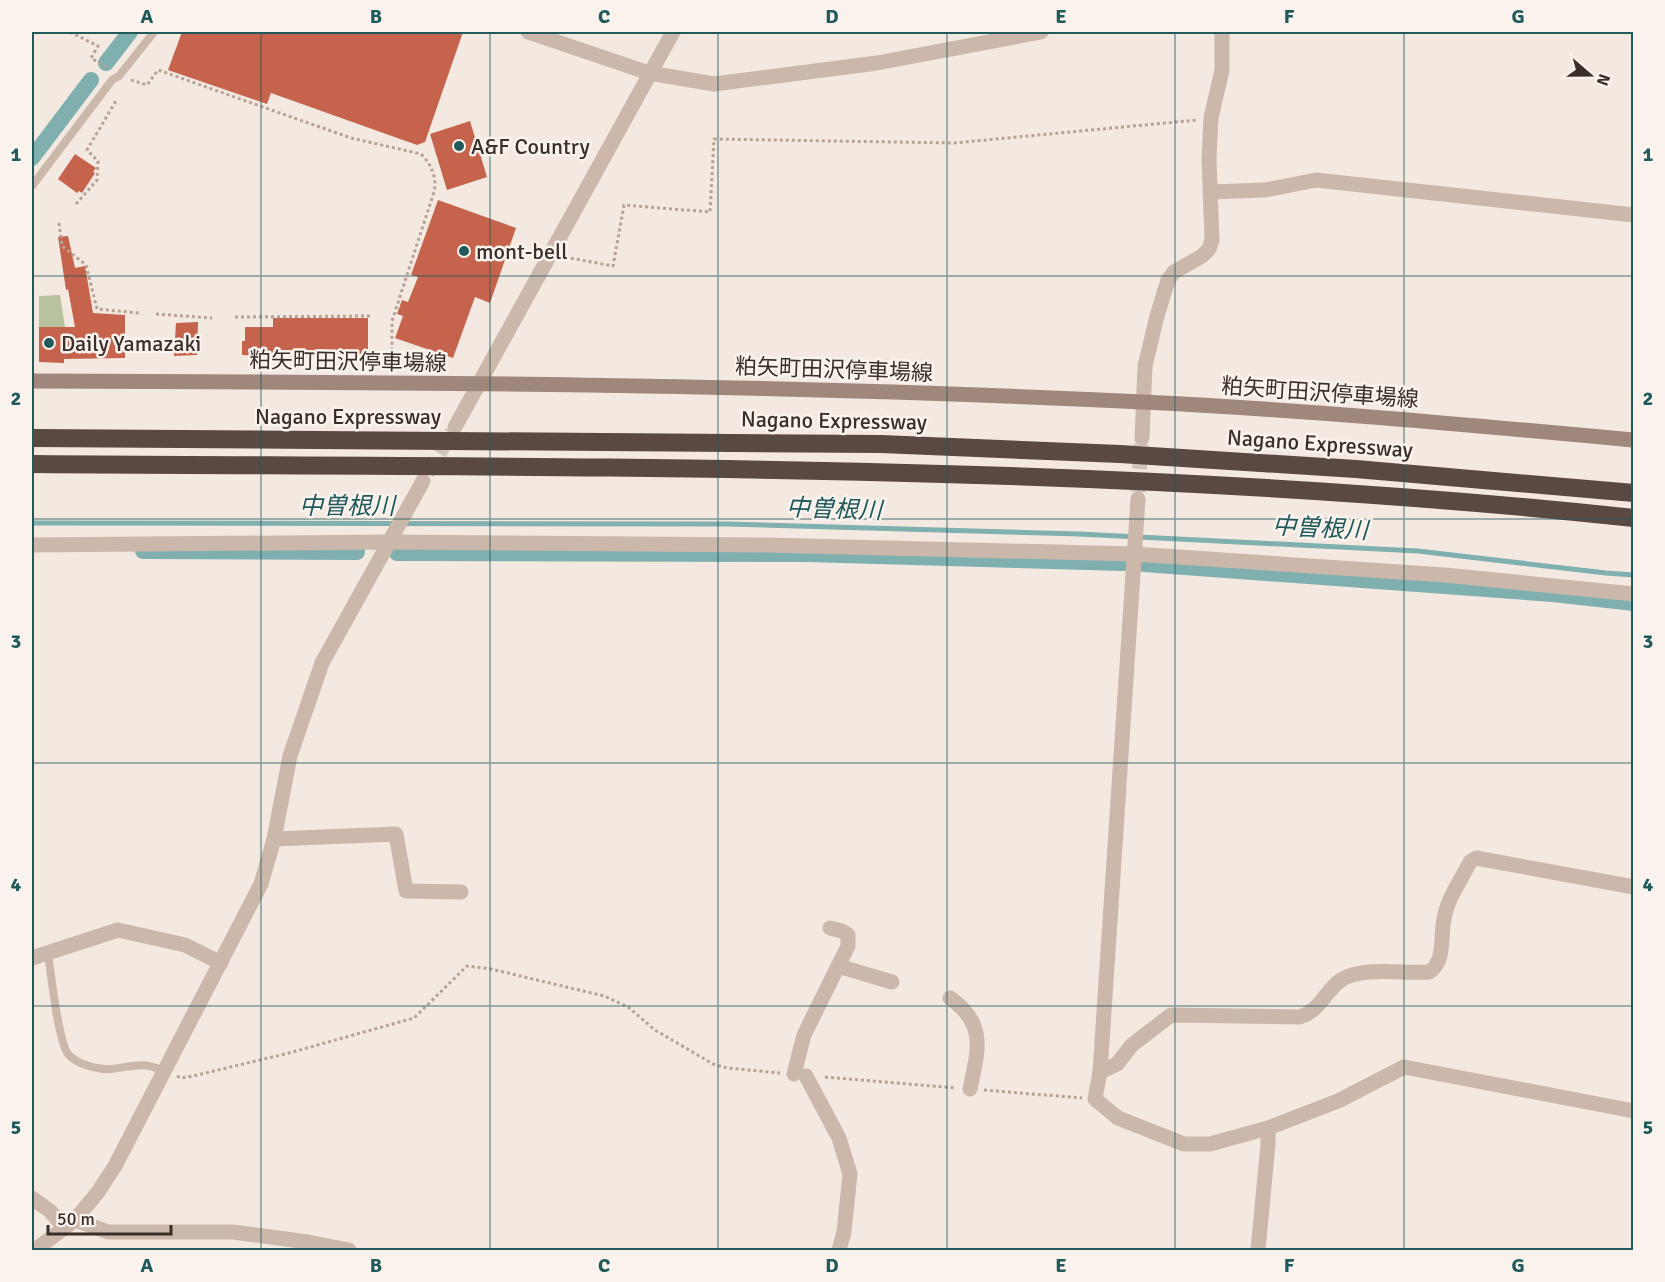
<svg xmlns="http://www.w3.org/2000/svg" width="1665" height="1282" viewBox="0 0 1665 1282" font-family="Signika,'Noto Sans JP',sans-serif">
	<rect width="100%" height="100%" fill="#f3e9e0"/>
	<path fill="#b9c29f" d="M60,295l5,32h-26v-31z"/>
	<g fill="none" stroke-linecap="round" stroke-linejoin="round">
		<path stroke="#7fb0af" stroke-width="5" d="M32,523l695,1 352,10 339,17 188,22 28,2"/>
		<g stroke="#7fb0af" stroke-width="16">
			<path d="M106,63l24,-31"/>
			<path d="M32,158l59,-78"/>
			<path d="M143,551l214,1"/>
			<path d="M397,553l409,1 318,9"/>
			<path d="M1144,564l409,30 81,9"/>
		</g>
	</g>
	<g fill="#c5634c">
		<path d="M182,32h281l-38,110 -8,3 -146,-52 -4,11 -99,-34z"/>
		<path d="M470,121l17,56 -40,13 -17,-56z"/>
		<path d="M75,154l21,14 -3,4 2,1 -13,20 -3,-2 -2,2 -19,-14z"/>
		<path d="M438,200l78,28 -26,75 -15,-6 -22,61 -58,-20 8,-22 -6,-2 5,-14 6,2 10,-25 -7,-2z"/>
		<path d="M68,236l7,32 10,-2 8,47 32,2v43l-61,1v4l-25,-1v-35h36l-7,-38 -2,1 -8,-53z"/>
		<path d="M273,318h95v36h-55v4l-71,-3v-14h3v-14h28z"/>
		<path d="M198,322l-1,33 -23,1 2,-33z"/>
	</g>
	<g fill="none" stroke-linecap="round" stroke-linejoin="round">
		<path stroke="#cec4bc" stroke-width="15" stroke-dasharray="15 8" stroke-linecap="butt" d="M1138,492l3,-48"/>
		<path stroke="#cec4bc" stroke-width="15" stroke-dasharray="15 8" stroke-linecap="butt" d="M427,473l25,-41"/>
		<g stroke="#b7a295" stroke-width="3" stroke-dasharray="3 3" stroke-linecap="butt">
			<path d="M70,32l28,14 -7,12 18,11"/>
			<path d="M131,80l16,5 11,-15 193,68 70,16c11,11 16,24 13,38l-42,129v46"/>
			<path d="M76,204l21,-24 1,-19 -11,-11 30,-51"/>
			<path d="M59,223l3,23 24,19 11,44 42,4"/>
			<path d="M565,257l48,9 11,-61 86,7 4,-73 240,4 243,-23"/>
			<path d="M156,314l56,4"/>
			<path d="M235,317l137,-1"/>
			<path d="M177,1076l4,2 12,-2 96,-23 125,-35 53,-52 24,3 113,27 24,11 27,23 58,34 14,4 53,5"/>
			<path d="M825,1077l131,11"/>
			<path d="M984,1090l98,8"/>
		</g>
		<g stroke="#cbb8ab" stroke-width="8">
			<path d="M32,186l80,-106 7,-4 35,-44"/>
			<path d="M48,954c3,19 10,87 20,100 8,10 30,16 43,15 22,-2 32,-9 54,3"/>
		</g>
		<g stroke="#cbb8ab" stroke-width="15">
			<path d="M649,73l65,11 163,-21 164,-31"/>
			<path d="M1210,192l55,-2 51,-10 318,35"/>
			<path d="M1142,438l3,-72 12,-50 11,-36 6,-8 28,-16 7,-7 3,-9 -3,-81 2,-41 11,-48v-38"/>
			<path d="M1138,499l-38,573 -5,27 23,19 66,26h26l58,-16 70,-27 66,-34 230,44"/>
			<path d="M32,545l356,-3 378,3 368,9 311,21 189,19"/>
			<path d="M274,839l122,-5 10,57 55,1"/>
			<path d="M32,958l86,-28 67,15 36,18"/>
			<path d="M838,966l54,16"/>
			<path d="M950,998c37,26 28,52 20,91"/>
			<path d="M1100,1072l17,-8 15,-19 39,-30 129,2c21,-7 24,-25 41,-37 21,-14 62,-6 88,-8 17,-11 11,-36 15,-53 3,-20 17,-39 26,-57l6,-4 158,29"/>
			<path d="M794,1074l10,-39 44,-89v-11l-6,-4 -12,-3"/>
			<path d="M806,1076l33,62 11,36 -6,58 -5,18"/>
			<path d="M32,1198l18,13 15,17"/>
			<path d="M75,1220l33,12h125l75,10 41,8"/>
			<path d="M1258,1250l10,-106v-16"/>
		</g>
		<g stroke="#cbb8ab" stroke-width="15">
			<path d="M528,32l121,41"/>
			<path d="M455,427l218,-395"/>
			<path d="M35,1250l40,-30 23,-28 17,-26 146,-282 13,-45 16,-83 32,-93 101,-182"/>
		</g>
		<path stroke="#9f877c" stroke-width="15" d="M32,381c370,1 741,3 1111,21 164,8 327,23 491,38"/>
		<g stroke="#5a4842" stroke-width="18">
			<path d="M32,438l849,6 239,10 236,15 278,24"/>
			<path d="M32,464c534,4 1070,-3 1602,54"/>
		</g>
	</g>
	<path fill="none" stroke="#205a5b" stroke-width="1.5" stroke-opacity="0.55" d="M261,32v1218M490,32v1218M718,32v1218M947,32v1218M1175,32v1218M1404,32v1218M32,276h1602M32,519h1602M32,763h1602M32,1006h1602"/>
	<g fill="#205a5b" stroke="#faf3ed" stroke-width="2">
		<circle cx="459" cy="146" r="6"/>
		<circle cx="464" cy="251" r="6"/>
		<circle cx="49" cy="343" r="6"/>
	</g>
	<g text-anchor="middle" stroke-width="5" stroke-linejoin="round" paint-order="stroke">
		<g font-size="22" fill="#392e2a" stroke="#faf3ed" text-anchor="start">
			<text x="471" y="154">A&amp;F Country</text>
			<text x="476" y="259">mont-bell</text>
			<text x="61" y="351">Daily Yamazaki</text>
		</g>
		<g font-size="22" fill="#392e2a" stroke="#faf3ed">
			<text transform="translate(348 361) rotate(1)" y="8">粕矢町田沢停車場線</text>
			<text transform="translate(834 369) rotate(2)" y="8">粕矢町田沢停車場線</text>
			<text transform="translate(1320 392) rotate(4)" y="8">粕矢町田沢停車場線</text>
			<text x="348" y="424">Nagano Expressway</text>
			<text transform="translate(834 420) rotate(1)" y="8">Nagano Expressway</text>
			<text transform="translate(1320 443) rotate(4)" y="8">Nagano Expressway</text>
		</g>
		<g font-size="24" font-style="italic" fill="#205a5b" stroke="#faf3ed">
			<text x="347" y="514">中曽根川</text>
			<text transform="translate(834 509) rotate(2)" y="8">中曽根川</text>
			<text transform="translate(1320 528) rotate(3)" y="8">中曽根川</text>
		</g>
	</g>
	<rect width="1665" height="1282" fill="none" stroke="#faf3ed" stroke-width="66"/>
	<g transform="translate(1590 75) rotate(110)" stroke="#faf3ed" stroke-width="4.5" paint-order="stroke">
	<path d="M0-4.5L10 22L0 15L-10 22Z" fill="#392e2a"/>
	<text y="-9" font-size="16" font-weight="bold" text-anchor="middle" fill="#392e2a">N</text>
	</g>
	<path d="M48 1225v9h123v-9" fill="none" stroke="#392e2a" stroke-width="3"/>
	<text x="57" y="1225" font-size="18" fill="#392e2a" stroke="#faf3ed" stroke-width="4.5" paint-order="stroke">50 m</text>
	<rect x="33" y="33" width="1599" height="1216" fill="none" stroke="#205a5b" stroke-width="2"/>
	<g font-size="20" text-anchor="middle" font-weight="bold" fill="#205a5b">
		<text x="147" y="23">A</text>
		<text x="376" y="23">B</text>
		<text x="604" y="23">C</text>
		<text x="832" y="23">D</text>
		<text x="1061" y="23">E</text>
		<text x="1289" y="23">F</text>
		<text x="1518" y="23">G</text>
		<text x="16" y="161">1</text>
		<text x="1648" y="161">1</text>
		<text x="16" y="405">2</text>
		<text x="1648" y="405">2</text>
		<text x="16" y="648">3</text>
		<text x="1648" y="648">3</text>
		<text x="16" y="891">4</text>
		<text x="1648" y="891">4</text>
		<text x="16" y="1134">5</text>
		<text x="1648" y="1134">5</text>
		<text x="147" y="1272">A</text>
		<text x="376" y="1272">B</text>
		<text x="604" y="1272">C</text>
		<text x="832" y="1272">D</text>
		<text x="1061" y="1272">E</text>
		<text x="1289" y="1272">F</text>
		<text x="1518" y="1272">G</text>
	</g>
</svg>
